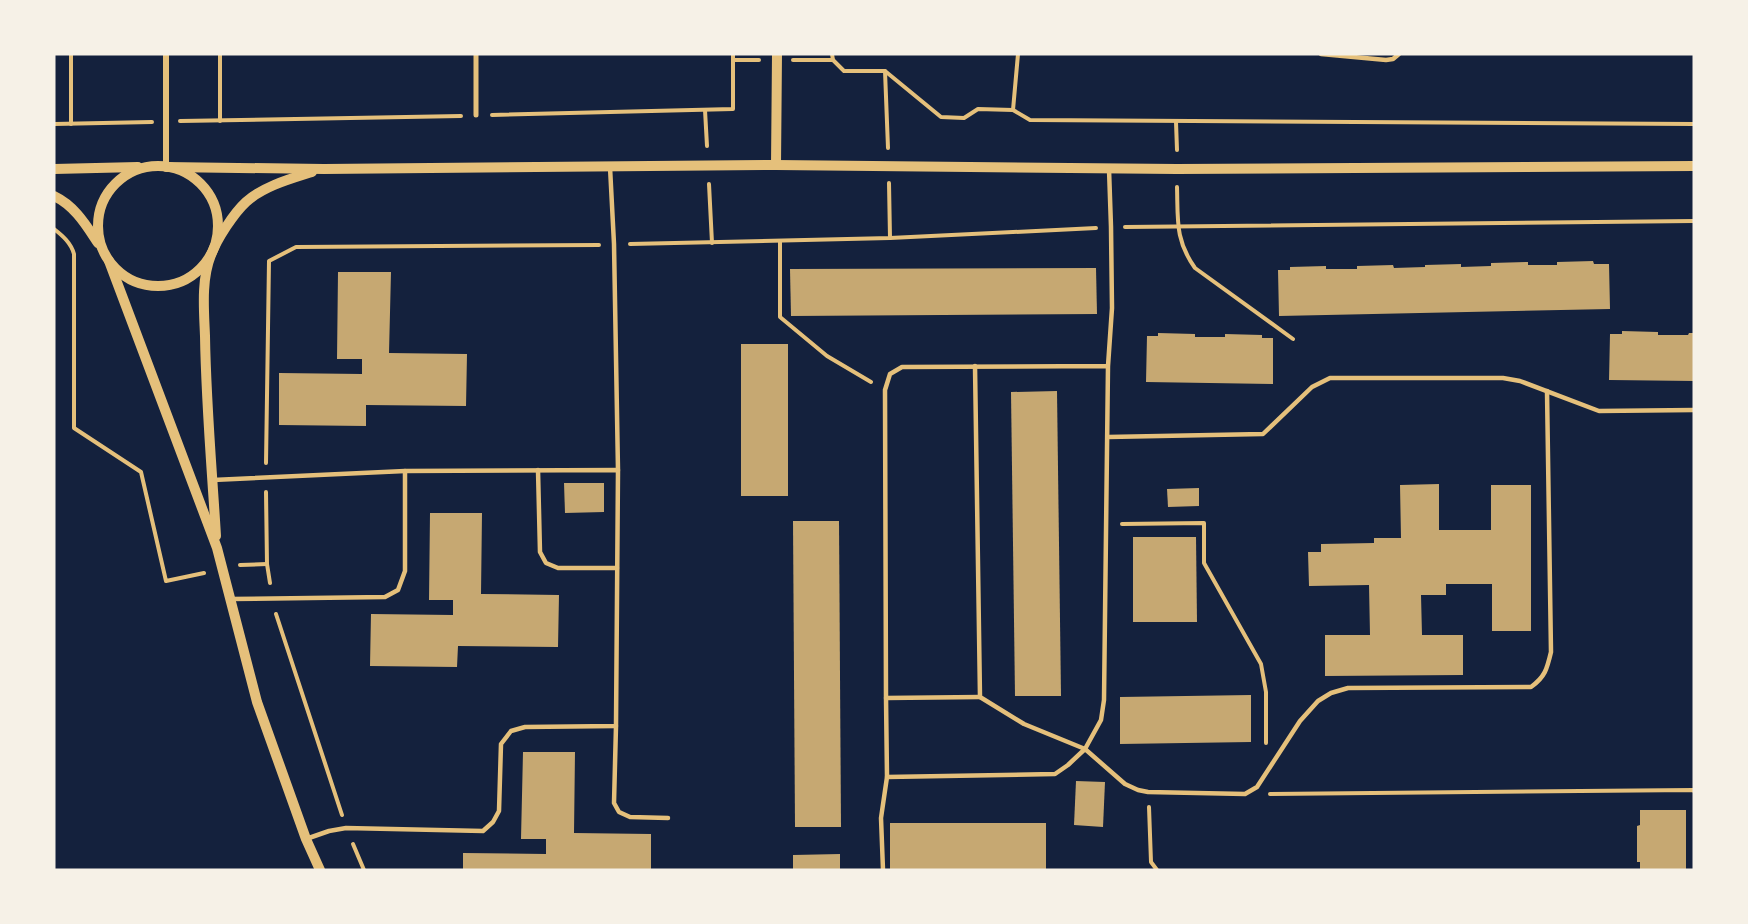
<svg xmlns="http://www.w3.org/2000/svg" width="1748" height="924" viewBox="0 0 1748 924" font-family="Overpass,sans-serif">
	<rect width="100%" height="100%" fill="#14213d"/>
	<g fill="#c6a872">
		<path d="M1593,261l1,3h15l1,45 -331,7 -1,-46h12v-3l36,-1v3h31v-3l36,-1 1,3 31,-1v-2l36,-1v3l30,-1v-3l37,-1v3h29v-3z"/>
		<path d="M1096,268l1,46 -306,2 -1,-47z"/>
		<path d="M338,272h53l-2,81 78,1 -1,52 -100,-1v21l-87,-1v-52l83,1v-15h-25z"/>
		<path d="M1622,331l36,1v3h30l1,-2h5v48l-85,-1 1,-46h12z"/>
		<path d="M1158,333l37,1v3h30v-3l37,1v3h11v46l-127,-2 1,-46h11z"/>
		<rect x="741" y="344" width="47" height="152"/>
		<path d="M1057,391l4,305h-46l-4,-304z"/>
		<path d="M564,483h40v29l-39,1z"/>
		<path d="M1439,484v46h52v-45h40v146h-39v-47h-46v11h-25l1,40h41v40l-138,1v-41h45l-1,-50 -60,1 -1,-34h13v-8l53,-1v-5h27l-1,-53z"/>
		<path d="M1199,488v18l-31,1 -1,-18z"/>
		<path d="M430,513h52l-1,81 78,1 -1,52 -100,-1 -1,21 -87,-1 1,-52 82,1v-15h-24z"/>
		<path d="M793,521h46l2,306h-46z"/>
		<path d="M1133,537h63l1,85h-64z"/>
		<path d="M1251,695v47l-131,2v-47z"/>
		<path d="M523,752h52l-1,81 77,1v36h-188v-17l83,1v-15h-25z"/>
		<path d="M1076,781l29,1 -2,45 -29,-2z"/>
		<path d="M1640,810h46v60h-46v-8h-3v-36l3,-1z"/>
		<rect x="890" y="823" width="156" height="46"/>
		<path d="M840,854v16h-47v-15z"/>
	</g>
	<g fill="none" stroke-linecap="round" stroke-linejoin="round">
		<g stroke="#e5c07b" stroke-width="4">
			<path d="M71,54v70"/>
			<path d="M220,54v67"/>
			<path d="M832,54l1,6 11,11h41l3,77"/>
			<path d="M733,60h26"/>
			<path d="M793,60h40"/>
			<path d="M885,71l56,46 23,1 14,-9 35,1 17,10 664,4"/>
			<path d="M705,110l2,36"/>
			<path d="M1013,110l5,-56"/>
			<path d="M492,115l241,-6v-55"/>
			<path d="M180,121l281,-5"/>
			<path d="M1176,122l1,28"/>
			<path d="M54,124l98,-2"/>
			<path d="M889,183l1,55"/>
			<path d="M709,184l3,59"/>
			<path d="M1177,187c1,33 -2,53 18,81l98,71"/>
			<path d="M1125,227l569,-6"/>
			<path d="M54,229c9,7 17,14 20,25v174l67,44 25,109 38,-8"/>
			<path d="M780,241v76l47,39 44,26"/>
			<path d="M630,244l260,-6 206,-10"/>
			<path d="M266,463l3,-202 27,-14 303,-2"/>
			<path d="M266,492l1,72 3,19"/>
			<path d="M1122,524l82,-1v40l57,101 5,28v51"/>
			<path d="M240,565l27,-1"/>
			<path d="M276,614l66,201"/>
			<path d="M1270,794l423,-4 1,1"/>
			<path d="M1149,807l2,55 6,8"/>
			<path d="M353,844l11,26"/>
		</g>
		<g stroke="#e5c07b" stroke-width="4.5">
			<path d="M1321,54l65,6 7,-1 6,-5"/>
			<path d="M610,167l4,77 4,226"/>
			<path d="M975,366l5,331 44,27 61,25 40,35 13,6 10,2 97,2 12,-7 43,-66 18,-20 13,-8 17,-5 183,-1c14,-10 16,-18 20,-35l-4,-261"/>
			<path d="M1108,366l-206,1 -12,7 -5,16 1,308 1,79 168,-3 13,-9 17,-16 16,-29 3,-20 4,-334 4,-58 -1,-81 -2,-58"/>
			<path d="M1108,437l155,-3 49,-47 18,-9h173l17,3 79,30 95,-1"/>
			<path d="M538,470l2,82 6,11 12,5h59"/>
			<path d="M213,480l192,-9 213,-1 -2,256 -91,1 -14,4 -10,13 -2,67 -6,11 -10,9 -137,-3 -17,3 -23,8"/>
			<path d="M230,599l155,-2 13,-7 7,-19v-100"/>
			<path d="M886,698l94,-1"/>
			<path d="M616,726l-2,77 5,9 11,5 38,1"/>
			<path d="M883,870l-2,-52 6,-41"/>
		</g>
		<path stroke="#e5c07b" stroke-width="5" d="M476,115v-61"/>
		<path stroke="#e5c07b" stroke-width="6" d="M166,54v113"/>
		<g stroke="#e5c07b" stroke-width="10">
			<path d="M776,165l1,-111"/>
			<circle cx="158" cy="226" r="60"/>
			<path d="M166,167l158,2 452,-4 401,4 517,-3"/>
			<path d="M54,169l84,-2"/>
			<path d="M54,196c21,10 32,29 44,47"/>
			<path d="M109,261l108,287 40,154 49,137 14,31"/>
			<path d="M216,536c-4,-66 -10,-133 -11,-200 -1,-26 -4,-56 6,-81 6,-16 23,-42 35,-53 18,-16 44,-23 66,-30"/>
		</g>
	</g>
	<rect width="1748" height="924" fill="none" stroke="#f6f1e7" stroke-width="111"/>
</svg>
